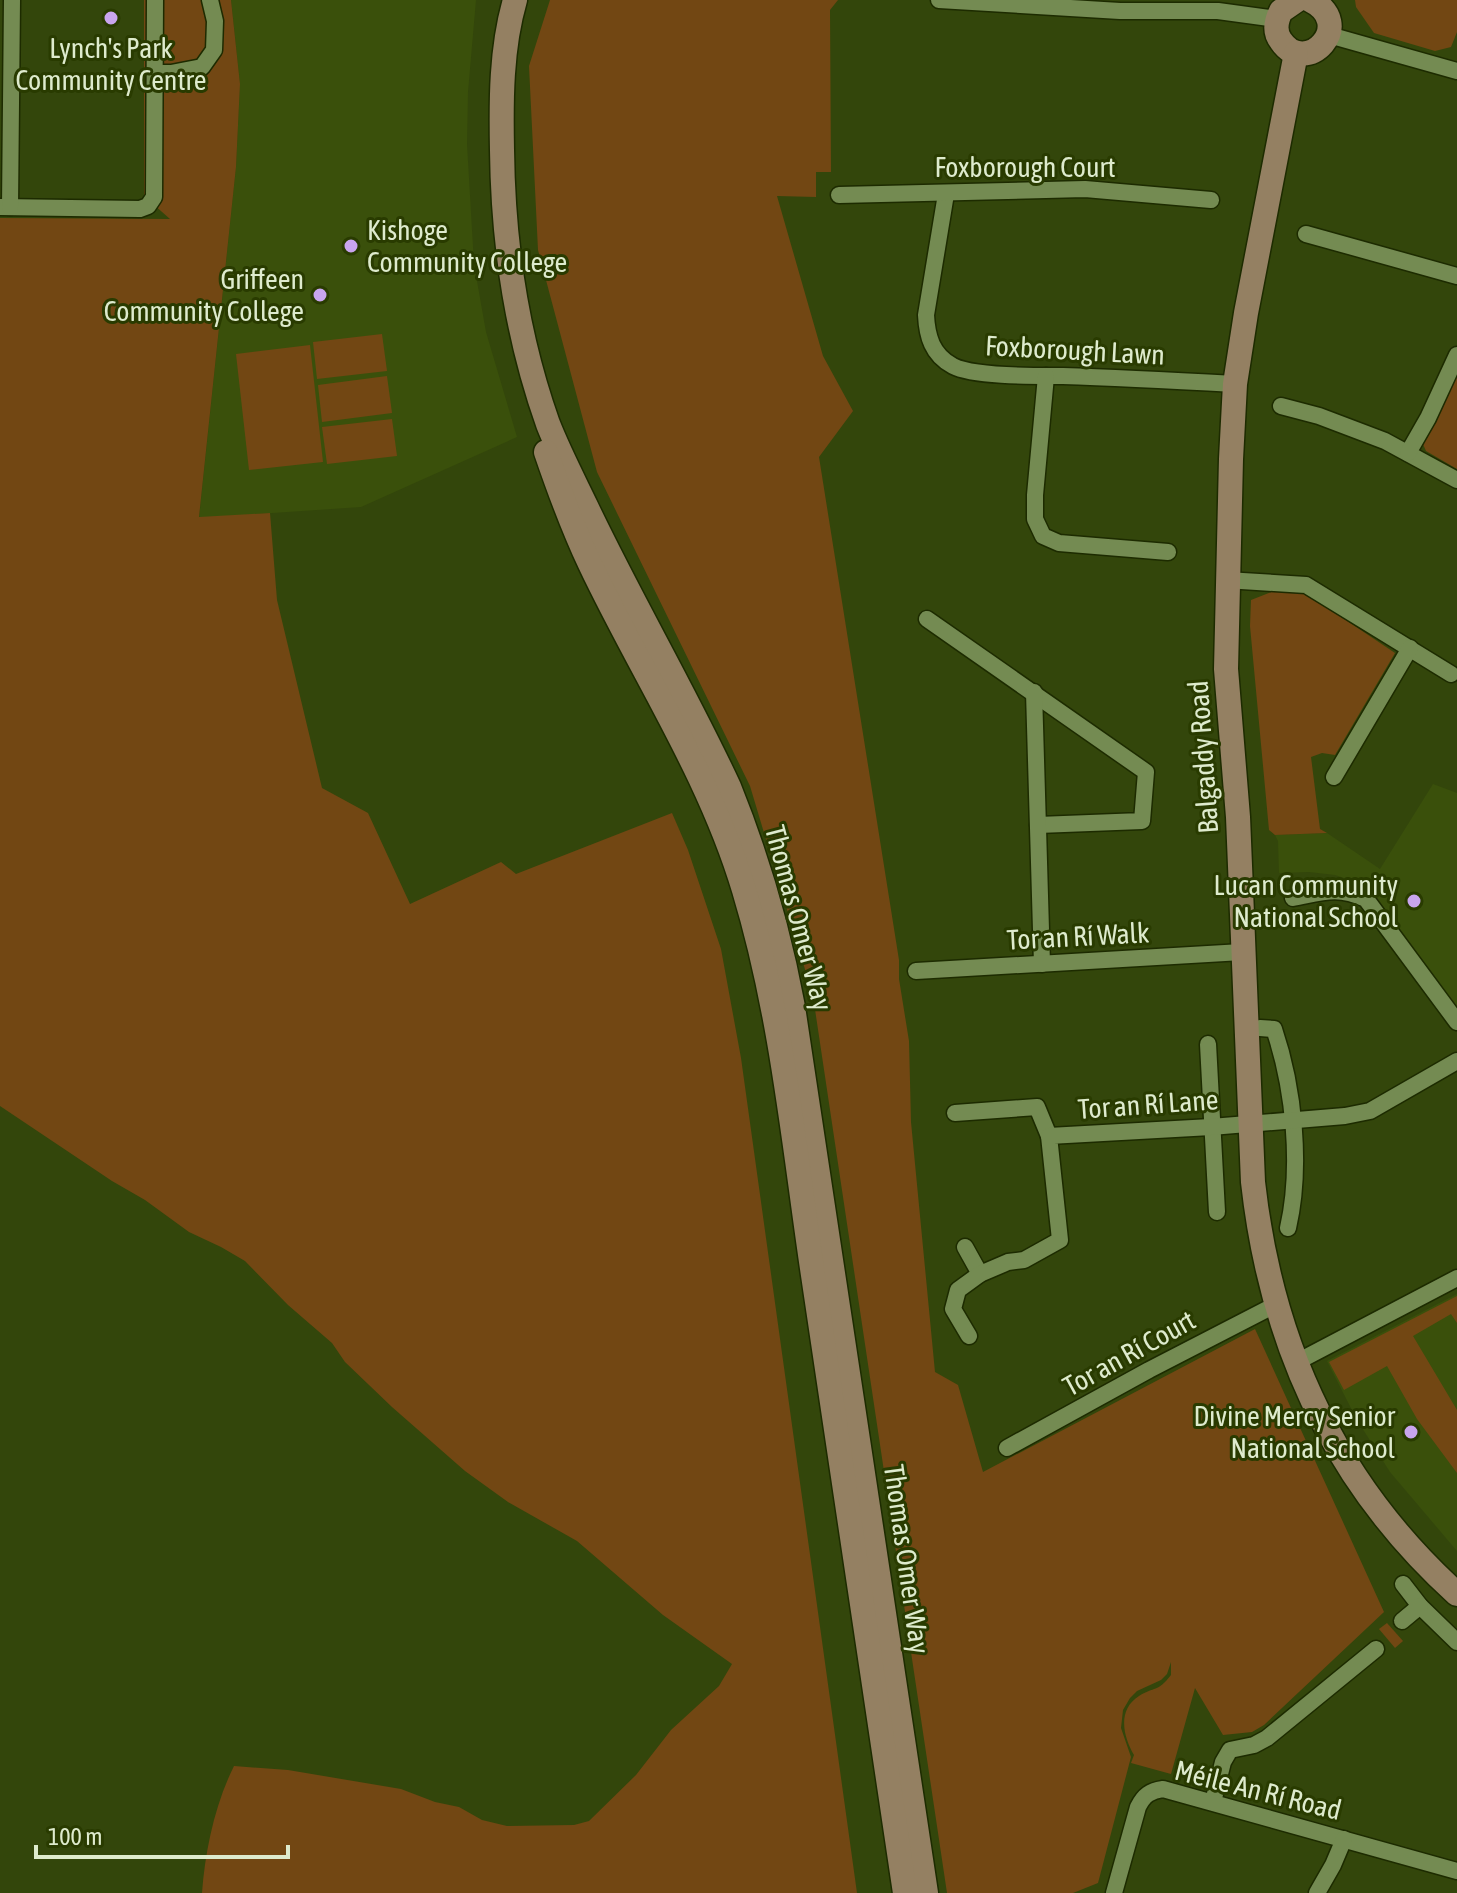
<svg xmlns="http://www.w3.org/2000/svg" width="1457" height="1893" viewBox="0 0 1457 1893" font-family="'Asap Condensed',sans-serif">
	<rect width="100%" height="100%" fill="#33460b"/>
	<g fill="#3a500b">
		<path d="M231,0h245l-8,92 -1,52 7,120 12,68 31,105 -156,70 -162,11 37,-351 4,-83z"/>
		<path d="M1433,784l24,9v218l-101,-129 -21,-7 -26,-3 -30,1 -1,-32 -3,-6 52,-2 53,36z"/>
		<path d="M1457,1294v257l-67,-79 -33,-52 -30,-59z"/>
	</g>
	<g fill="#724713">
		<path d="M144,0h87l9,84 -4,83 -37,350 71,-4 7,87 45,188 46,25 42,91 91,-42 15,12 156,-61 16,37 33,99 20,109 116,835h-655c3,-42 13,-89 32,-127l54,4 113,19 34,13 24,5 23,13 25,6 67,-1 15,-4 47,-46 35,-45 48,-44 13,-22 -69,-49 -86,-74 -69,-39 -43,-31 -73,-64 -47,-45 -13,-19 -44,-38 -43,-44 -24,-14 -32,-15 -44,-32 -33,-19 -112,-75v-888l170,1 -26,-23z"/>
		<path d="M550,0h288l-8,10 1,162h-15v25l-39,-1 46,160 30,55 -34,46 80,503v19l10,62 2,81 24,250 23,13 25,87 272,-143 129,283 -120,113 -12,7 -29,3 -28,-47 -24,86 -40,-11 3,-8c-11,-19 -17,-45 5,-59 16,-10 18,-3 32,-21v-13l-4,12 -6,6 -24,11 -7,7 -7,12 -2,18 10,29 -33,126 -25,10h-126l-134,-897 -63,-210 -153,-314 -59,-222 -9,-184z"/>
		<path d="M1355,0h102v32l-6,15 -16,4 -61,-18 -18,-26z"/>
		<path d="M382,334l5,37 -70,8 -4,-37z"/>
		<path d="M310,345l13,117 -74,8 -13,-116z"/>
		<path d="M1457,368v101l-31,-18 -4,-9z"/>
		<path d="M387,376l5,37 -70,9 -4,-37z"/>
		<path d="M392,419l5,37 -70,8 -5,-37z"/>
		<path d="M1274,591l30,1 91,61 -60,102 -13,-2 -11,4 9,72 7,4 -52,2 -6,-5 -19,-204 1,-26z"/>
		<path d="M1457,1296v27l-6,-9 -38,22 44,74v63l-40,-54 -30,-53 -43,24 -15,-28z"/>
		<path d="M1387,1623l16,18 -8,7 -16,-19z"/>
	</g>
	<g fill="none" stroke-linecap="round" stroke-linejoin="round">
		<g stroke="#1d2b00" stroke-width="19">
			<g id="street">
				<path d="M939,0l181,11h98l59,8"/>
				<path d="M1329,35l128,36"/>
				<path d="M155,73h16l31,-6 12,-17 1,-29 -5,-21"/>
				<path d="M946,194l-20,121c1,21 6,40 27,51 21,11 84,10 110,10 57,2 115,5 172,8"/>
				<path d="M839,195l246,-6 126,11"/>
				<path d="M0,207l140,2 8,-3 6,-9 1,-197"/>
				<path d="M10,207l2,-207"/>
				<path d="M1306,234l151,42"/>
				<path d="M1046,376l-11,119v24l8,17 16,7 109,9"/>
				<path d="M1281,406l38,10 66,25 72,39"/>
				<path d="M1408,453l20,-35 29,-63"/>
				<path d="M1226,580l80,5 145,89"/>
				<path d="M927,619l219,153 -4,49 -104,4"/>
				<path d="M1034,692l8,272"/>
				<path d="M1334,777l76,-129"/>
				<path d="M1293,898c31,-6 44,-12 73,1l91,123"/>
				<path d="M916,971l326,-19"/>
				<path d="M1260,1028l14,1c20,59 28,138 14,199"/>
				<path d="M1208,1044l9,168"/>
				<path d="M955,1113l82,-6 12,29"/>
				<path d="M965,1247l15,27"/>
				<path d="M969,1336l-16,-27 5,-19 22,-16 28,-12 16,-2 36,-20 -11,-104 162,-9 134,-11 25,-5 87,-50"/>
				<path d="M1295,1363l162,-85"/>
				<path d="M1007,1448l142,-78 126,-65"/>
				<path d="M1403,1584l17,22 37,36"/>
				<path d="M1402,1621l18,-15"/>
				<path d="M1213,1802l10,-40 7,-12 24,-5 13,-7 109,-89"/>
				<path d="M1114,1893l24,-86c6,-12 12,-16 25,-18l294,82"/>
				<path d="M1317,1893l16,-28 11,-26"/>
			</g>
		</g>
		<g stroke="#1d2b00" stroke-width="27">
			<g id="secondary">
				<path d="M515,0c-14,48 -14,101 -13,150 1,92 15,187 46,274 11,28 25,55 38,82 45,95 99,186 143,281 29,72 50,144 64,220l133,886"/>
				<path d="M1297,0l-16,11c-5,10 -7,21 0,30 25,37 77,-17 29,-41"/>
				<path d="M1296,53l-50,260 -11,71 -4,75 -5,210 12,148 15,365c18,162 82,302 204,412"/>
				<path d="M546,452c13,38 27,76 44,112 52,110 119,209 154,326 38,125 50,257 69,385 31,206 61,412 92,618"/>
			</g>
		</g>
		<use href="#street" stroke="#748b52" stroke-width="16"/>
		<use href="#secondary" stroke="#948062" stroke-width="24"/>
	</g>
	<g fill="#c9a5ee" stroke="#293b00" stroke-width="3">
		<circle cx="111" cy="18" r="8"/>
		<circle cx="351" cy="246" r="8"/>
		<circle cx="320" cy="295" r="8"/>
		<circle cx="1414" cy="901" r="8"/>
		<circle cx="1411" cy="1432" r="8"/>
	</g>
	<g text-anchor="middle" stroke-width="6" stroke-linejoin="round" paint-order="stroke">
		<g font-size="28" fill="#deebcd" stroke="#293b00" text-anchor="end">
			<text x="111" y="58" text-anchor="middle">Lynch's Park<tspan x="111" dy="32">Community Centre</tspan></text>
			<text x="367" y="240" text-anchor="start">Kishoge<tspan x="367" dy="32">Community College</tspan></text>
			<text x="304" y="289">Griffeen<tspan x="304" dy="32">Community College</tspan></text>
			<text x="1398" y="895">Lucan Community<tspan x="1398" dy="32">National School</tspan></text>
			<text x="1395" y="1426">Divine Mercy Senior<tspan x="1395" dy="32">National School</tspan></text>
		</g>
		<g font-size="28" fill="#deebcd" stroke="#293b00">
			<text x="1025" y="177">Foxborough Court</text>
			<text transform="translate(1075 350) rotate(3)" y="10">Foxborough Lawn</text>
			<text transform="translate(1203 757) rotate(-94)" y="10">Balgaddy Road</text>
			<text transform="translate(799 918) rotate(75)" y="10">Thomas Omer Way</text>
			<text transform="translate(1078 936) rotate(-3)" y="10">Tor an Rí Walk</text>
			<text transform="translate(1148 1104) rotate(-4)" y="10">Tor an Rí Lane</text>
			<text transform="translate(1129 1353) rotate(-29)" y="10">Tor an Rí Court</text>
			<text transform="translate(907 1559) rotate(82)" y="10">Thomas Omer Way</text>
			<text transform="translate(1258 1790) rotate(14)" y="10">Méile An Rí Road</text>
		</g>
	</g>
	<path d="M36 1845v12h252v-12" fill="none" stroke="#deebcd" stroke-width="4"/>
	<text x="48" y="1845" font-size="24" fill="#deebcd" stroke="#293b00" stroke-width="6" paint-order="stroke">100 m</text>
</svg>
